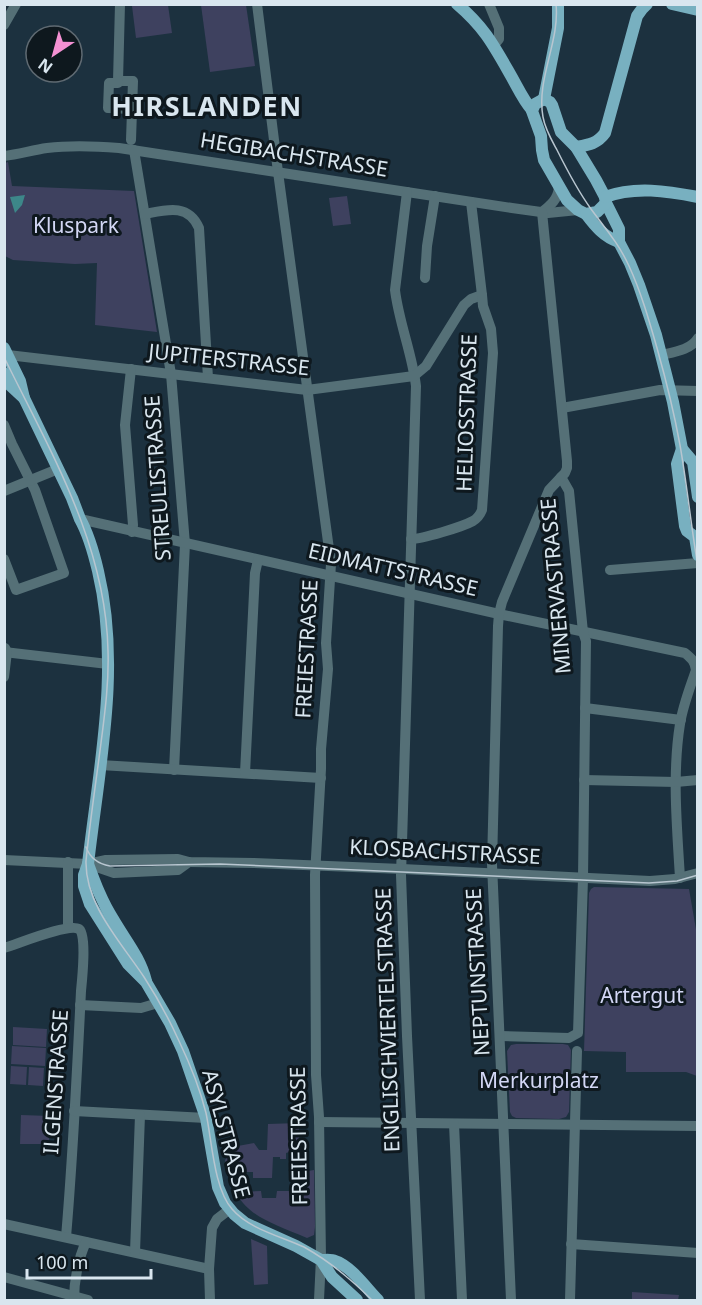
<svg xmlns="http://www.w3.org/2000/svg" width="702" height="1305" viewBox="0 0 702 1305" font-family="'Noto Sans',sans-serif">
	<rect width="100%" height="100%" fill="#1c313f"/>
	<g fill="#3e415f">
		<path d="M140,4l28,1 4,28 -36,5 -4,-32z"/>
		<path d="M201,5h45l9,61 -45,6z"/>
		<path d="M8,162l4,24 122,5 23,141 -62,-7 2,-62 -22,1 -62,-4 -8,-4v-93z"/>
		<path d="M347,196l4,28 -18,2 -4,-28z"/>
		<path d="M594,887l95,2 9,52 -1,135 -11,-4h-60v-20l-42,-1 5,-158 2,-4z"/>
		<path d="M13,1027l34,2 -1,18 -33,-2z"/>
		<path d="M516,1044h47l5,1 3,5 -2,62 -3,5 -7,2 -43,-1 -4,-2 -2,-4 -3,-61 4,-6z"/>
		<path d="M12,1046l34,2 -1,18 -34,-2z"/>
		<path d="M11,1066l16,1 -1,18 -16,-1z"/>
		<path d="M29,1067l15,1 -1,18 -15,-1z"/>
		<path d="M21,1115l29,1 -1,28h-29z"/>
		<path d="M299,1123v26l-13,4v6h-6v-2h-7l-1,21h-19v-6h-12l1,20 19,-1 1,7h14l1,-7h19v-18l18,-3 1,57 -1,8 -7,3c-46,-20 -71,-23 -82,-78l4,-5 -2,-7 27,-5 5,7h8l1,-26z"/>
		<path d="M251,1239l16,7 1,38 -14,1z"/>
		<path d="M632,1292l47,3 -1,5h-46z"/>
	</g>
	<path fill="#3d8789" d="M25,195l-3,10 -7,8 -5,-16z"/>
	<g fill="none" stroke-linecap="round" stroke-linejoin="round">
		<g stroke="#557077" stroke-width="10">
			<path d="M120,4l-2,77h15l-2,59"/>
			<path d="M257,4l21,168 53,392 -5,79 2,26 -7,80v20l-6,106 1,200 3,42 2,141 -2,42"/>
			<path d="M489,4l10,24v11l-5,6"/>
			<path d="M4,25l12,-21"/>
			<path d="M118,81v2h-9l-1,25 24,1"/>
			<path d="M134,150l37,224 14,170 -11,226"/>
			<path d="M4,156c15,-2 29,-6 43,-8 24,-3 48,-2 72,0l393,60 36,5 30,-3"/>
			<path d="M407,192l-12,98c4,33 17,63 21,96l-15,489 6,161 13,264"/>
			<path d="M542,212c9,-7 16,-13 17,-25"/>
			<path d="M145,214c21,-4 43,-11 54,14l9,150"/>
			<path d="M425,278l2,-32 8,-50"/>
			<path d="M8,355l299,35 107,-14 12,-10 38,-61 7,-6 11,-4"/>
			<path d="M661,355c13,-3 30,-5 37,-17"/>
			<path d="M131,369l-6,56 8,100 -1,7"/>
			<path d="M562,408l98,-18 38,1"/>
			<path d="M4,425l8,19 23,46 29,83 -48,17 -12,-31"/>
			<path d="M4,491l54,-22"/>
			<path d="M80,519l419,95 186,39c6,5 10,8 11,17 -6,18 -13,35 -16,54 -8,50 -3,103 0,154"/>
			<path d="M411,539c11,0 51,-12 62,-18 5,-3 7,-6 9,-11l11,-157 -2,-24 -8,-23 -1,-11 -11,-93"/>
			<path d="M610,570l88,-7"/>
			<path d="M4,652l104,12"/>
			<path d="M4,677l3,-25 -2,-4"/>
			<path d="M585,708l96,12"/>
			<path d="M100,765l221,13"/>
			<path d="M245,773l10,-200 3,-13"/>
			<path d="M584,780l92,2 22,-2"/>
			<path d="M4,860l84,4 18,-4 72,-1 11,3 65,1 148,6 248,12 25,-2 23,-6"/>
			<path d="M88,864l26,9 64,-3 11,-8"/>
			<path d="M68,928v-66"/>
			<path d="M4,948c14,-4 64,-25 75,-19 8,4 3,52 2,62 -4,82 -8,165 -15,246"/>
			<path d="M80,1005l61,3 17,-5"/>
			<path d="M500,1036l69,2 9,-5 5,-154 3,-238 -3,-9 -14,-141 -8,-14"/>
			<path d="M74,1111l132,7"/>
			<path d="M319,1122l379,4"/>
			<path d="M454,1124l8,176"/>
			<path d="M4,1224l205,45"/>
			<path d="M571,1244l127,9"/>
			<path d="M135,1252l5,-137"/>
			<path d="M4,1277l84,23"/>
			<path d="M74,1300c0,-18 4,-41 12,-58"/>
			<path d="M210,1300l-1,-31 3,-41 5,-9 13,-10"/>
			<path d="M511,1300l-19,-436 6,-238 1,-12 3,-12 47,-112 16,-17 2,-5v-7l-25,-249"/>
			<path d="M570,1300l7,-249"/>
		</g>
		<g stroke="#78b0c0" stroke-width="12">
			<path d="M457,4c27,23 36,40 53,70 7,12 13,26 22,36"/>
			<path d="M672,4l26,6"/>
			<path d="M544,99l6,3 2,3 9,27 15,15 20,33 9,17 1,6 13,26v13l11,21 9,22 17,50 17,67 9,47 11,13 5,35"/>
			<path d="M544,99l-9,5 -3,7 9,25 1,14 2,10 23,40 11,10 8,4 11,-2 9,-9"/>
			<path d="M544,99l14,-71v-24"/>
			<path d="M576,147c12,-2 21,-3 29,-14l32,-117 5,-7 5,-5"/>
			<path d="M605,197c30,-11 62,-6 93,0"/>
			<path d="M586,214c9,12 18,23 33,28"/>
			<path d="M4,348l16,33 4,17 48,100 8,21c9,16 14,35 18,52 23,96 1,196 -10,293l-4,11v11l6,18 38,60 18,18 24,41 13,28 23,67 12,69 7,16 9,11 11,9 51,23 25,14 11,17 25,23"/>
			<path d="M4,373l6,12 14,13"/>
			<path d="M682,449l-5,15 8,62 2,5 8,6 3,18"/>
			<path d="M88,864c7,19 14,38 25,55 12,21 27,38 33,62"/>
			<path d="M321,1260c5,0 10,-1 14,1 16,5 32,28 43,39"/>
		</g>
		<g stroke="#b8c6d0" stroke-width="1.5">
			<path d="M556,4c4,38 -20,75 -13,113 2,12 8,22 14,33 10,20 21,41 34,59 14,19 28,35 38,57 12,26 20,54 28,82 9,32 17,64 23,97 7,40 11,81 18,122"/>
			<path d="M4,357c46,94 102,187 104,294 1,31 -3,61 -7,92 -5,39 -11,78 -15,118 -1,44 35,81 58,116 13,20 25,42 35,64 11,23 21,48 27,72 6,28 8,76 26,96 17,20 48,27 72,38 25,14 48,33 68,53"/>
			<path d="M86,847c4,11 12,17 24,19l110,-2 429,19 28,-2 21,-6"/>
		</g>
	</g>
	<g text-anchor="middle" stroke-width="6" stroke-linejoin="round" paint-order="stroke">
		<g font-size="21" fill="#d9e6ef" stroke="#0e181e">
			<text transform="translate(294 155) rotate(9)" y="7">HEGIBACHSTRASSE</text>
			<text transform="translate(229 360) rotate(6)" y="7">JUPITERSTRASSE</text>
			<text transform="translate(467 413) rotate(-88)" y="7">HELIOSSTRASSE</text>
			<text transform="translate(158 478) rotate(-94)" y="7">STREULISTRASSE</text>
			<text transform="translate(393 570) rotate(13)" y="7">EIDMATTSTRASSE</text>
			<text transform="translate(556 586) rotate(-95)" y="7">MINERVASTRASSE</text>
			<text transform="translate(307 649) rotate(-87)" y="7">FREIESTRASSE</text>
			<text transform="translate(445 852) rotate(3)" y="7">KLOSBACHSTRASSE</text>
			<text transform="translate(478 972) rotate(-93)" y="7">NEPTUNSTRASSE</text>
			<text transform="translate(388 1020) rotate(-92)" y="7">ENGLISCHVIERTELSTRASSE</text>
			<text transform="translate(56 1082) rotate(-86)" y="7">ILGENSTRASSE</text>
			<text transform="translate(226 1134) rotate(75)" y="7">ASYLSTRASSE</text>
			<text transform="translate(299 1136) rotate(-91)" y="7">FREIESTRASSE</text>
		</g>
		<g font-size="21" fill="#d3d7f5" stroke="#0e181e">
			<text x="76" y="233">Kluspark</text>
			<text x="642" y="1003">Artergut</text>
			<text x="539" y="1088">Merkurplatz</text>
		</g>
		<g font-size="27" font-weight="bold" letter-spacing="1.5" fill="#d9e6ef" stroke="#0e181e">
			<text x="207" y="116">HIRSLANDEN</text>
		</g>
	</g>
	<rect width="702" height="1305" fill="none" stroke="#d9e6ef" stroke-width="12"/>
	<g transform="translate(54 54) rotate(216)"><circle r="28" fill="#0e181e" stroke="#5f6a72" stroke-width="1.5"/>
	<path d="M0-4.5L10 22L0 15L-10 22Z" fill="#f491d3"/>
	<text y="-9" font-size="16" font-weight="bold" text-anchor="middle" fill="#d9e6ef">N</text>
	</g>
	<path d="M27 1269v9h124v-9" fill="none" stroke="#d9e6ef" stroke-width="3"/>
	<text x="36" y="1269" font-size="18" fill="#d9e6ef" stroke="#0e181e" stroke-width="4.5" paint-order="stroke">100 m</text>
</svg>
